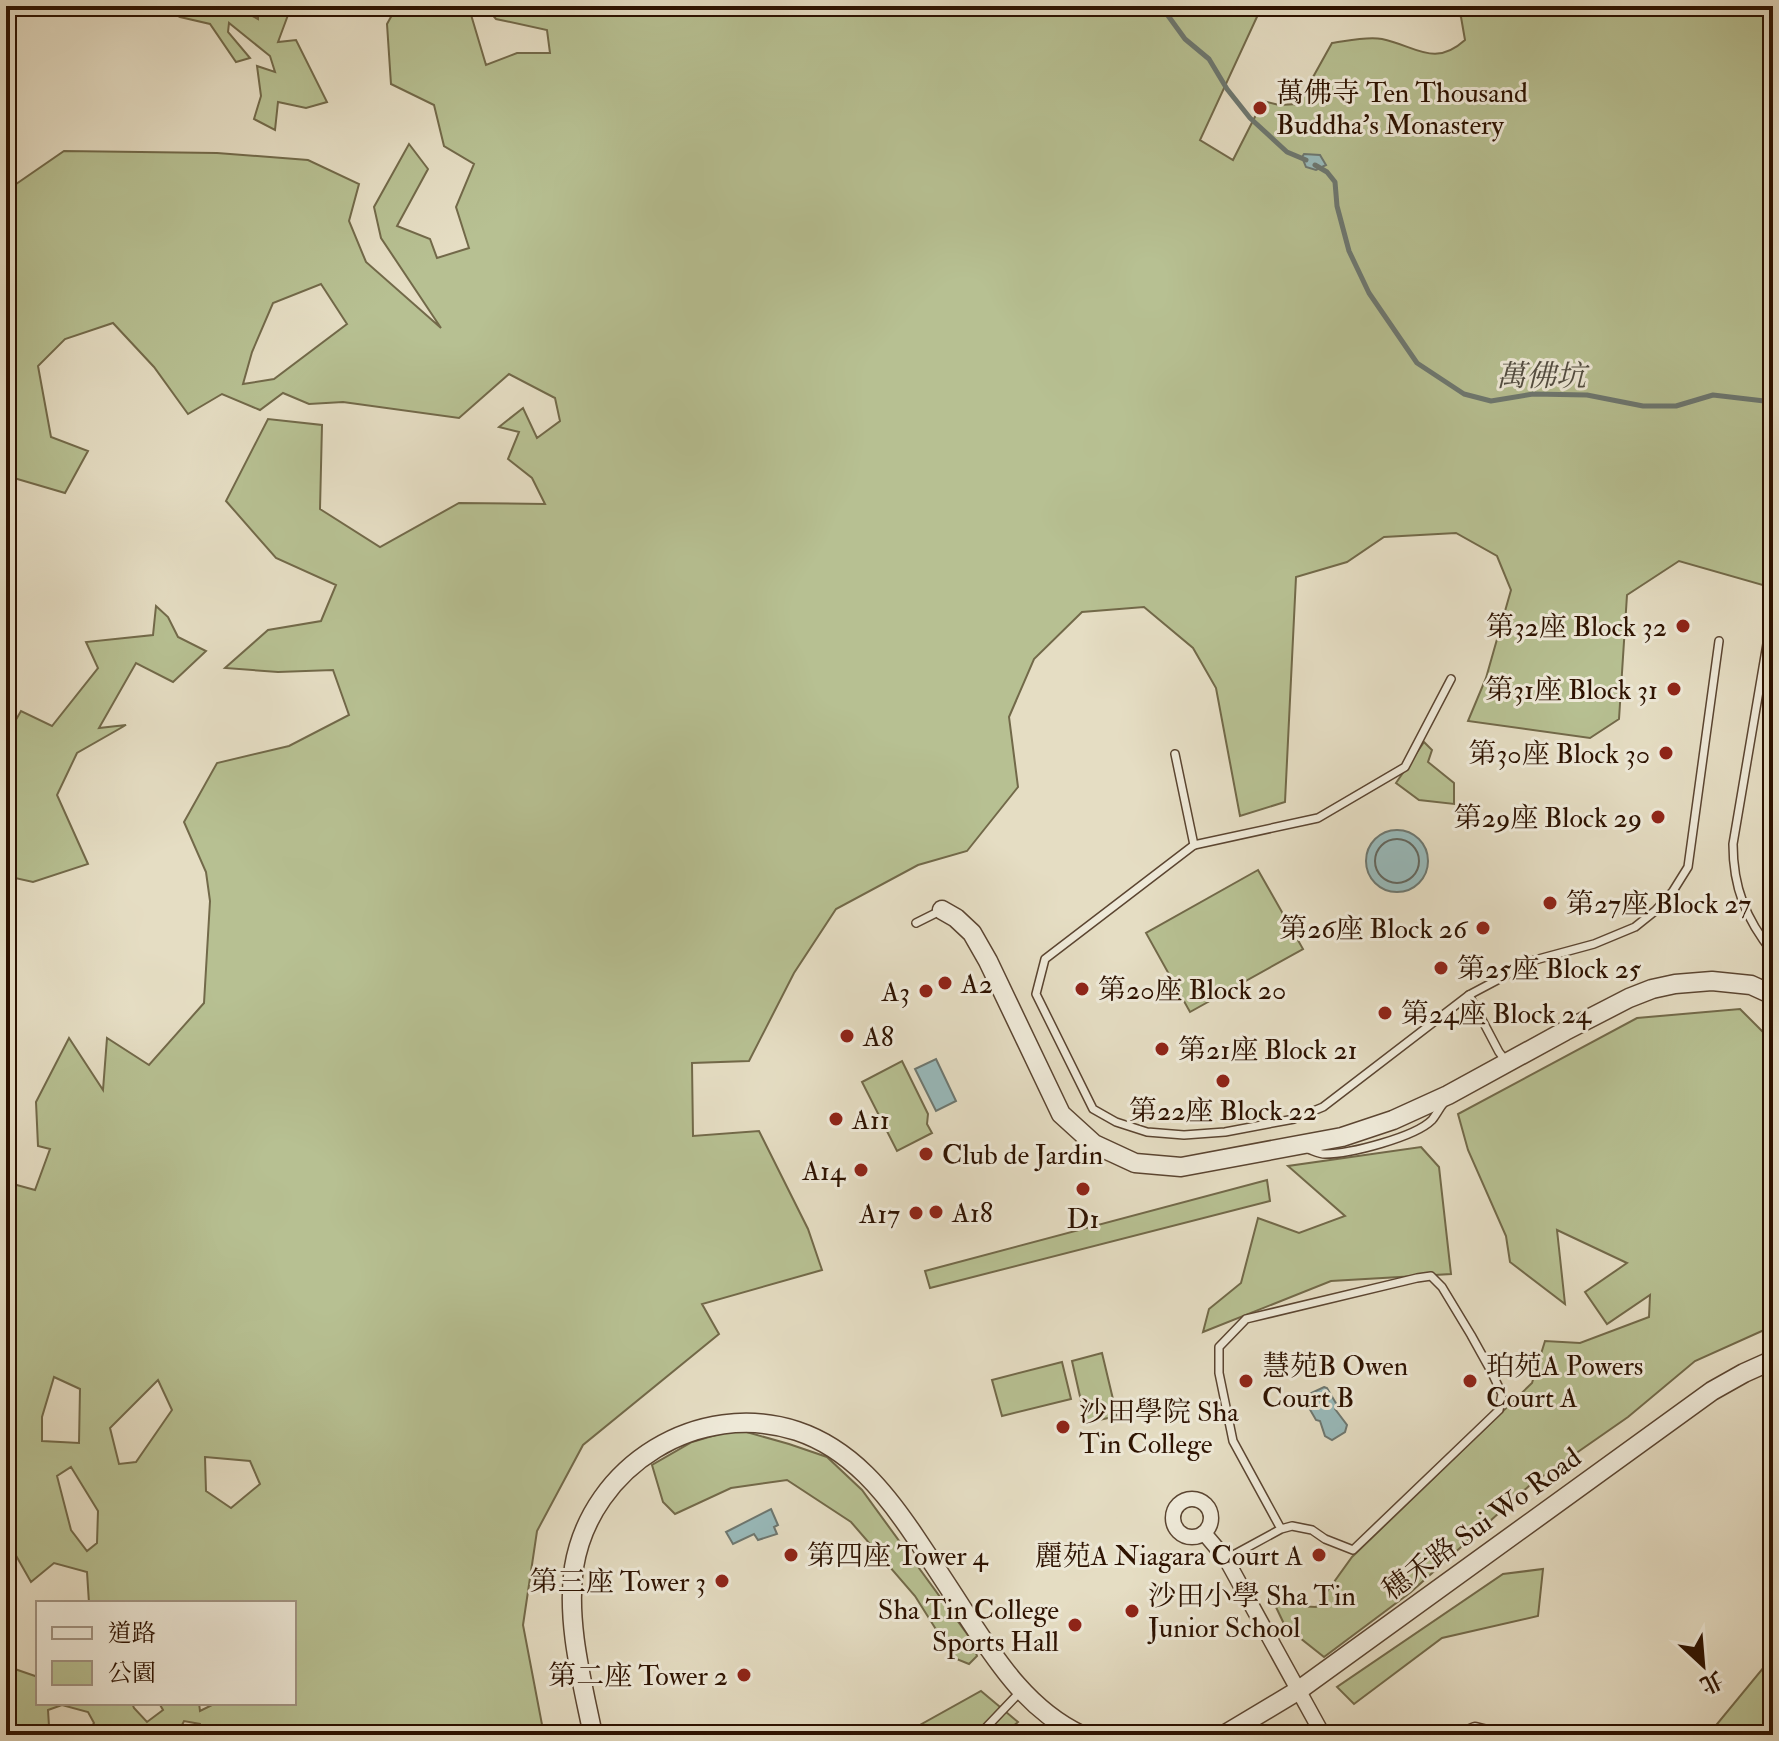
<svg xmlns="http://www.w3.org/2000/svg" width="1779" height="1741" viewBox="0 0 1779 1741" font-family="'IM FELL Double Pica','Noto Serif TC',serif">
	<rect width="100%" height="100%" fill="#e5ddc3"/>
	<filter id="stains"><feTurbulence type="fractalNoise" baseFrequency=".0025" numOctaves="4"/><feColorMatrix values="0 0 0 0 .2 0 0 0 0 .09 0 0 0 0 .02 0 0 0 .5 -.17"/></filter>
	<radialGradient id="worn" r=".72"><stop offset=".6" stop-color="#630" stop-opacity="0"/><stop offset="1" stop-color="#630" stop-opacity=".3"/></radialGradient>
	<g fill="#b7c092" stroke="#726949" stroke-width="2" fill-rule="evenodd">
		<path d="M160,6h73l25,13v-13h11l1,8 18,1 -10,27 18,-2 31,62 -21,6 -28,-6 -3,28 -21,-11 7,-23 -4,-30 18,6 -5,-16 -41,-33 -1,9 22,26 -14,4 -26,-38 -30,-7z"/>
		<path d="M397,6h70l2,2 17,57 31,-12h33l-3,-23 -51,-11 -11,-13h777l-62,134 33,20 30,-59 16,4 19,-1 34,-61c15,-2 35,-7 50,-4 34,7 52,29 83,1l-4,-23 -9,-11h321v582l-94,-27 -52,34 -8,124 -29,19 -122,-17 18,-43 25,-88 -14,-34 -41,-23 -72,4 -37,25 -51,15 -11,225 -45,14 -24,-128 -23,-40 -49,-41 -62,5 -48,47 -25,58 9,70 -51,64 -49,14 -82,44 -42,64 -45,88 -57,2 1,73 66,-5 49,98 14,41 -120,34 17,30 -136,111 -46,86 -14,94 21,110h-339l-5,-11 -16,-3 -7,14h-91l8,-12 -6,-11 -26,-7 -14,5 1,16 31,9h-74v-69l32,11v26h94l2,5 13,14 16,-12 -4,-7h40l1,8 16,-8h78v-100h-205l-2,-31 -33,-9 -23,19 -25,-44v-356l29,8 15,-41 -12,-3 -2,-44 33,-64 34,52 4,-52 42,27 55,-62 6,-102 -4,-29 -22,-50 33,-59 72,-17 60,-31 -16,-45 -55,2 -53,-4 43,-38 53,-9 15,-36 -60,-27 -50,-57 42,-82 54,6 -2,84 60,38 79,-44 86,1 -13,-26 -24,-19 11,-27 -20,-5 24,-19 14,30 23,-17 -5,-23 -46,-24 -50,44 -116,-16 -34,2 -26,-11 -23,17 -38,-16 -34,20 -34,-47 -41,-44 -48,16 -27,27 13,71 37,14 -23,42 -58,-17 -1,-285 58,-40 153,2 91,7 51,24 -10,37 17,41 75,66 -60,-90 -7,-31 35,-63 19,25 -31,57 33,13 7,19 32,-10 -13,-41 18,-43 -30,-18 -10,-41 -43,-21 -4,-60zM321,284l26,40 -73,55 -31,5 9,-32 21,-49zM54,1377l26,12 -1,54 -37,-2v-24zM158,1380l14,30 -36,52 -17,2 -9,-36zM205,1457l45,4 10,23 -29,24 -25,-17zM71,1467l27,44 -1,32 -10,8 -16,-21 -14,-54z"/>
		<path d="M156,606l12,11 10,20 28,14 -33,31 -37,-19 -37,65 27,-3 -49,28 -20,42 31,69 -55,18 -27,-6v-74l3,-14 -3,-2v-49l15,-26 31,15 46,-58 -12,-26 67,-7z"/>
		<path d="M1424,742l8,8 -4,12 26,21v21l-35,-4 -23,-17z"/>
		<path d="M1258,870l45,79 -113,63 -44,-79z"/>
		<path d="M1740,1009l33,33v284l-78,35 -67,56 -99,69 -118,106 -87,65 -39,-31 -10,-21 41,2 36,-50 180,-174 13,-42 35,2 69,-26 1,-22 -43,29 -22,-32 42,-29 -70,-33 8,74 -55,-42 -4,-26 -38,-86 -10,-36 179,-96z"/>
		<path d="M902,1061l26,53 -1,10 5,9 -35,18 -35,-69z"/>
		<path d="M1421,1147l18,20 12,107 -120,7 -128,51 6,-23 32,-26 17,-65 41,15 46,-17 -57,-50z"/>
		<path d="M1267,1180l3,21 -340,87 -5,-17z"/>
		<path d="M1102,1353l15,63 -31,7 -14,-62z"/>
		<path d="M1062,1362l9,37 -69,17 -10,-36z"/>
		<path d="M736,1429l53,15 38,13 35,33 108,148 7,18 -8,8 -15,-6 -39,-62 -64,-74 -64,-42 -56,8 -56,26 -12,-12 -11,-37 40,-23z"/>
		<path d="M1543,1569l-5,47 -96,22 -88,66 -17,-17 166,-113z"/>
		<path d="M1773,1656v79h-65z"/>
		<path d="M981,1691l37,31 -15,13h-101z"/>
	</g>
	<g fill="#98babb" stroke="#6d7770" stroke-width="2">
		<path d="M1304,154l16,1 6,10 -10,5 -10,-3 -4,-10z"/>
		<circle cx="1397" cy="861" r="31"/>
		<path d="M936,1059l20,42 -20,10 -21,-42z"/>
		<path d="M1324,1387l3,1 10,17 -2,4 12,16 -2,7 -13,8 -7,-4 -5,-15 -4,-1 -11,-19 2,-6z"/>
		<path d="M771,1509l7,16 -4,2 3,7 -19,6 -4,-6 -21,10 -7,-12z"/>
	</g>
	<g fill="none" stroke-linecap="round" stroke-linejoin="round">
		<circle stroke="#62665e" stroke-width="2" cx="1397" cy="861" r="22"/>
		<g stroke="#6d7770" stroke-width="5">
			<path d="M1161,6l24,33 24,20 18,30 23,29 37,34 19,8"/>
			<path d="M1315,165l12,7 8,10 2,24 12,45 20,42 48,70 47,31 27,7 42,-7 54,1 56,11h33l37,-11 60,7"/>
		</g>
		<g stroke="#5b4531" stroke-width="10">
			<g id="service">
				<path d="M1769,632l-36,212c0,44 13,75 40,109"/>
				<path d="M1451,679l-46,88 -87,51 -124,27 -149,114 -9,35 57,115 23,13 31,10 37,3 41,-3 69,-13 29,-12 146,-112 66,-35 59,-16 41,-17 20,-16 18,-20 15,-24 31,-226"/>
				<path d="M1175,754l19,91"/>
				<path d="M916,923l24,-12"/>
				<path d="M1469,995l30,57 7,9"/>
				<path d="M1308,1149c6,2 11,5 17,5 25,0 90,-17 107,-34 4,-5 7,-11 11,-16"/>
				<path d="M1226,1559l55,-30 11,-3 20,4 13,9 28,11 146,-140 3,-16 -11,-23 -20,-36 -29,-48 -11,-11 -14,2 -171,41 -27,28v26l14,68 48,88"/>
				<path d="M979,1735l41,-43"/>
			</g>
		</g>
		<g stroke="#5b4531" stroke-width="17">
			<g id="minor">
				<circle cx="1192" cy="1518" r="19"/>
				<path d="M1204,1533l22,26 97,176"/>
				<path d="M1463,1735l12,-5 20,5"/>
			</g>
		</g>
		<g stroke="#5b4531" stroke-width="21">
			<g id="tertiary">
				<path d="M942,910l14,8 16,15 16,28 73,153 33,30 41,19 46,4 161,-30 51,-17 55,-25 117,-64 64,-33 23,-9 23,-5 37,-3 39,4 22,10"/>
				<path d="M593,1735c-11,-54 -27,-113 -19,-168 17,-102 125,-168 223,-136 54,18 89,62 119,107 18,27 36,54 53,81 30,46 61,92 112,116"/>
				<path d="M1224,1735l75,-45 413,-299 32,-18 29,-13"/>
			</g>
		</g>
		<use href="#service" stroke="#eee9d8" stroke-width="7"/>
		<use href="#minor" stroke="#eee9d8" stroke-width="14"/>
		<use href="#tertiary" stroke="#eee9d8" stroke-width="18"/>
	</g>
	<g fill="#8f2418" stroke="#eee9d8" stroke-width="3">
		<circle cx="1260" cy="108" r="8"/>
		<circle cx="1683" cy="626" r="8"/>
		<circle cx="1674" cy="689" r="8"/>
		<circle cx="1666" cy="753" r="8"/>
		<circle cx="1658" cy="817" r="8"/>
		<circle cx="1550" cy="903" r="8"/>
		<circle cx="1483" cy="928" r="8"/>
		<circle cx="1441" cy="968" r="8"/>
		<circle cx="945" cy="983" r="8"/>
		<circle cx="1082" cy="989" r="8"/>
		<circle cx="926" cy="991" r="8"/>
		<circle cx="1385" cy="1013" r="8"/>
		<circle cx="847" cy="1036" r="8"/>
		<circle cx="1162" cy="1049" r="8"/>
		<circle cx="1223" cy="1081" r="8"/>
		<circle cx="836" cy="1119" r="8"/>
		<circle cx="926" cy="1154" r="8"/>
		<circle cx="861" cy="1170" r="8"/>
		<circle cx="1083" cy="1189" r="8"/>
		<circle cx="936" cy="1212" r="8"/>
		<circle cx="916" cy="1213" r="8"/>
		<circle cx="1246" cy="1381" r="8"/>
		<circle cx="1470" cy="1381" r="8"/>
		<circle cx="1063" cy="1427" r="8"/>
		<circle cx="791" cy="1555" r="8"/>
		<circle cx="1319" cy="1555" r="8"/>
		<circle cx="722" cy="1581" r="8"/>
		<circle cx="1132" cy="1611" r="8"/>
		<circle cx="1075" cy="1625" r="8"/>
		<circle cx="744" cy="1675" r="8"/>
	</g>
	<g text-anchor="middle" stroke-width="6" stroke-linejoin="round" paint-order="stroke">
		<g font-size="28" fill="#2d1200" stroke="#eee9d8" text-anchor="start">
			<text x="1276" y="102">萬佛寺 Ten Thousand<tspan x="1276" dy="32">Buddha's Monastery</tspan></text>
			<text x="1667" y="636" text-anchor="end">第32座 Block 32</text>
			<text x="1658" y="699" text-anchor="end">第31座 Block 31</text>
			<text x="1650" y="763" text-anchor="end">第30座 Block 30</text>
			<text x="1642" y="827" text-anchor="end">第29座 Block 29</text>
			<text x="1566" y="913">第27座 Block 27</text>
			<text x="1467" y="938" text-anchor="end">第26座 Block 26</text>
			<text x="1457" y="978">第25座 Block 25</text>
			<text x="961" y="993">A2</text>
			<text x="1098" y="999">第20座 Block 20</text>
			<text x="910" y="1001" text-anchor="end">A3</text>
			<text x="1401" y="1023">第24座 Block 24</text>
			<text x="863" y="1046">A8</text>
			<text x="1178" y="1059">第21座 Block 21</text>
			<text x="1223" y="1120" text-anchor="middle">第22座 Block 22</text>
			<text x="852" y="1129">A11</text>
			<text x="942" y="1164">Club de Jardin</text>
			<text x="845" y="1180" text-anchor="end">A14</text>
			<text x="952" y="1222">A18</text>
			<text x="900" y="1223" text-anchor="end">A17</text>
			<text x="1083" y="1228" text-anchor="middle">D1</text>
			<text x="1262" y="1375">慧苑B Owen<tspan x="1262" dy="32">Court B</tspan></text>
			<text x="1486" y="1375">珀苑A Powers<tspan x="1486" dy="32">Court A</tspan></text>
			<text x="1079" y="1421">沙田學院 Sha<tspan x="1079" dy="32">Tin College</tspan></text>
			<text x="807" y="1565">第四座 Tower 4</text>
			<text x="1303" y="1565" text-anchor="end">麗苑A Niagara Court A</text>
			<text x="706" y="1591" text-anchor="end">第三座 Tower 3</text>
			<text x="1148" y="1605">沙田小學 Sha Tin<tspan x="1148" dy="32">Junior School</tspan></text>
			<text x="1059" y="1619" text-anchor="end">Sha Tin College<tspan x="1059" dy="32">Sports Hall</tspan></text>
			<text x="728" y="1685" text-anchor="end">第二座 Tower 2</text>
		</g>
		<g font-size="28" fill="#2d1200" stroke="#eee9d8">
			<text transform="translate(1481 1523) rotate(-36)" y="10">穗禾路 Sui Wo Road</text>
		</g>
		<g font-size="30" font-style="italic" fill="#524d41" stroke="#eee9d8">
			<text x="1541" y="386">萬佛坑</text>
		</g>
	</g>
	<rect width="1779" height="1741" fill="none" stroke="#e5ddc3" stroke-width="32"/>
	<rect x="8" y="8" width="1763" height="1725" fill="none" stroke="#2d1200" stroke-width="4"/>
	<rect x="16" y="16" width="1747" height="1709" fill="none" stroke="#2d1200" stroke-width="2"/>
	<rect x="36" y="1601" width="260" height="104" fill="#eee9d8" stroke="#a19382" stroke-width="2"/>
	<rect x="52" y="1627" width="40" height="12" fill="#eee9d8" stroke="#a19382" stroke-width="2"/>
	<text x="108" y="1641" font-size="24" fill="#2d1200">道路</text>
	<rect x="52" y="1661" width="40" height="24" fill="#b7c092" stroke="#a19382" stroke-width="2"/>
	<text x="108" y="1681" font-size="24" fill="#2d1200">公園</text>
	<g transform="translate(1703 1665) rotate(154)" stroke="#eee9d8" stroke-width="6" paint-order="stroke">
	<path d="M0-6L14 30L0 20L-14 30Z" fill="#2d1200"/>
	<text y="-12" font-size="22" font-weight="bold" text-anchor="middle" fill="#2d1200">北</text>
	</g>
	<rect width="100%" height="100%" filter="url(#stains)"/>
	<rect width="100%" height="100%" fill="url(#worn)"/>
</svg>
